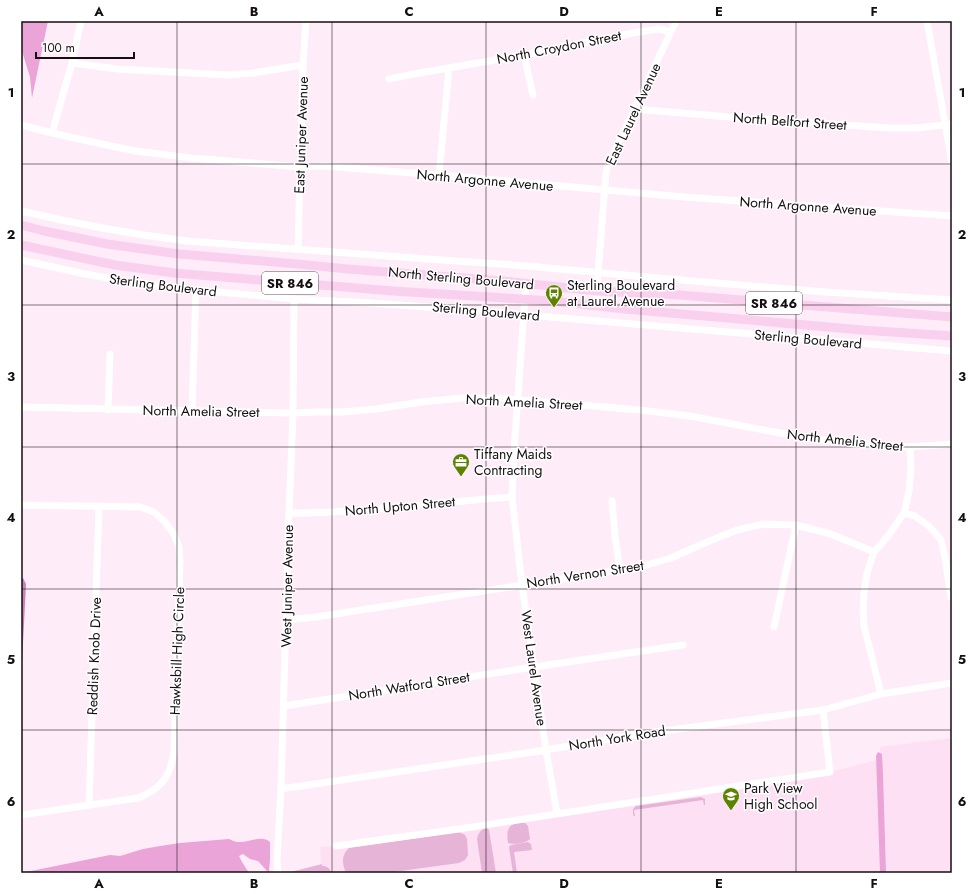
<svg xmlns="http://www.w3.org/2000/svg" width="973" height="894" viewBox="0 0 973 894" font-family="Jost,sans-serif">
	<rect width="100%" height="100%" fill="#feecf8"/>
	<path fill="#fde0f4" d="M952,738v135h-630l-2,-26 16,-1 494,-74 51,-13 -1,-12z"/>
	<g fill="#e5b4d6">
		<path d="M701,797l4,2v6h-1l-1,-5 -69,10 1,6h-1l-1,-1v-6l3,-3z"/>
		<path d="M525,823l3,3 2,13c-4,4 -16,6 -22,4 -2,-16 1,-20 17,-20z"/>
		<path d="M486,828h1l2,2 7,43h-14l-5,-34c1,-5 3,-9 9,-11z"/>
		<path d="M459,832l6,3 2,4 1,16 -3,5 -6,3 -73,10h-40c-4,-9 -5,-18 3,-25z"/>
		<path d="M528,842l3,2 1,6 -18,2 3,21h-4l-4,-26 2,-2z"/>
		<path d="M322,864v2c5,0 8,2 9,7h-44z"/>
	</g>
	<g fill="#eba4d7">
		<path d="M21,21h27l-16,77 -2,-21 -9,-29z"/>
		<path d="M878,752l4,2 1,20 3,99h-6l-4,-117z"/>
		<path d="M229,839c3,1 6,3 9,3 11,1 24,-8 32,0v17l-1,13 -2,-1 -9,-10 -8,-2 -7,-5 -4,2 3,6 7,11h-228l89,-18 10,1 23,-7 17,-3 20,-3z"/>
	</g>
	<path fill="#c783b5" d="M21,578h2l3,6 -5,98z"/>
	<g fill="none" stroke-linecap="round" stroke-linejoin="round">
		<g stroke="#fff" stroke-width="7">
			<path d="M927,21l25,142"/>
			<path d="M524,55l9,40"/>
			<path d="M72,63l45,6 111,6 25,-2 50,-8"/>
			<path d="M389,79l25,-5 110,-19 114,-23 21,-3 11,3"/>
			<path d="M635,109l94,8 161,11h27l35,-4"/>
			<path d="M21,125l31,8 54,12 30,6 55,7 109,9 24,-1 115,9 245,22 268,19"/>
			<path d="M52,133l20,-70 9,-42"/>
			<path d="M439,175l10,-107"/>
			<path d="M21,211c55,13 110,23 166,30l240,18 100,7 119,11 179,15 127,8"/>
			<path d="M298,249l5,-184 3,-44"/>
			<path d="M21,260l64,14 38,7 73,9 98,9 77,4 97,7 484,41"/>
			<path d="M526,283l-12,168 -2,46 10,88 24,165 11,63"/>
			<path d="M596,306l2,-33 8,-101 2,-7 68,-144"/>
			<path d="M21,407l272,6 24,-1h25l34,-3 45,-7 42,-4h32l145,12 50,6 122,23 67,6 31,2 42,-3"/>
			<path d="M108,410l2,-56"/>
			<path d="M192,411l4,-121"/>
			<path d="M612,501l3,35 5,34"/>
			<path d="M21,505l119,2 14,5 11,10 9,12 5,13 1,14 -6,190c-3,25 -13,38 -36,47l-117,17"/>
			<path d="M289,513c14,0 28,0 42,-1 61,-3 120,-11 181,-15"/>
			<path d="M904,513l11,3 15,11 11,13 4,18 6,39"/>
			<path d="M286,620l30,-3 324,-50 31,-9 36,-16 30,-12 26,-6 33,1 35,9 43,18"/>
			<path d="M774,627l22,-102"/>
			<path d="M881,694l-17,-68 -1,-17 1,-16 3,-20 7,-21 14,-16 16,-23 5,-22 2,-22 -1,-22"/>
			<path d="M284,706l250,-39 149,-22"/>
			<path d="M281,789l265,-39 93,-16 184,-24 58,-16 71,-11"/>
			<path d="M89,805l10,-299"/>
			<path d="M336,846l130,-18 364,-56 -7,-62"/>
			<path d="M278,873l-1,-13 4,-71 8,-276 4,-100 1,-114"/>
		</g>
		<g stroke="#fad0ef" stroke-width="9">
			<path d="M21,225l23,6 63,13 72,10 118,10 51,5 154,12 95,10 82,4 273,22"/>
			<path d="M21,245l94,20 59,8 219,18 160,10 72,8 237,21 90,6"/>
		</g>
	</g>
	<path fill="none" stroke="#150e13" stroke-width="1" stroke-opacity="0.55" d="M177,21v852M332,21v852M486,21v852M641,21v852M796,21v852M21,164h931M21,305h931M21,447h931M21,589h931M21,730h931"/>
	<defs>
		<g id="bus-pin" transform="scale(0.9)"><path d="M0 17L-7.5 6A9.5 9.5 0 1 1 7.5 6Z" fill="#5d8200" stroke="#fff"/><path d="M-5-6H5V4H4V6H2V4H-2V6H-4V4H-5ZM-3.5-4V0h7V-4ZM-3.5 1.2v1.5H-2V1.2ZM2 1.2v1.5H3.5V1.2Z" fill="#fff"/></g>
		<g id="office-pin" transform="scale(0.9)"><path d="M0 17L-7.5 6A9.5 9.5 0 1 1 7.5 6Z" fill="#5d8200" stroke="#fff"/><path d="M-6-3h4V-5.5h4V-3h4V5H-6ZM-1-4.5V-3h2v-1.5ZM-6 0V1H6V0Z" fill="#fff"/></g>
		<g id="school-pin" transform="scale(0.9)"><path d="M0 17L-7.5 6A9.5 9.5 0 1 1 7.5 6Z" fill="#5d8200" stroke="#fff"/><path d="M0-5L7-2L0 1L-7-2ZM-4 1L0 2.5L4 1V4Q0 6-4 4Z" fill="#fff"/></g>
	</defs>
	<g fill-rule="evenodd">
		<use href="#bus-pin" x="554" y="293"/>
		<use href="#office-pin" x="461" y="462"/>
		<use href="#school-pin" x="731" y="796"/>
	</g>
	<g text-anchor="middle" stroke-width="3" stroke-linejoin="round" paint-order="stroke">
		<g fill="#fff" stroke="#5b565a" stroke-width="1">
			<rect x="262" y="272" width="56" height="22" rx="3"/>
			<rect x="746" y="292" width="56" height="22" rx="3"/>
		</g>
		<g font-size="13" font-weight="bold" fill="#150e13">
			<text x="290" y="288">SR 846</text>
			<text x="774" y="308">SR 846</text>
		</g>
		<g font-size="14" fill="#150e13" stroke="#fff">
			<text transform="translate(559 47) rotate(-11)" y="5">North Croydon Street</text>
			<text transform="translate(633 114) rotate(-65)" y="5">East Laurel Avenue</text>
			<text transform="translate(790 121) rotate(4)" y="5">North Belfort Street</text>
			<text transform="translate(301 135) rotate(-88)" y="5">East Juniper Avenue</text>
			<text transform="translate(485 180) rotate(5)" y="5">North Argonne Avenue</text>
			<text transform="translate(808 206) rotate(4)" y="5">North Argonne Avenue</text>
			<text transform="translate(461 278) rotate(5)" y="5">North Sterling Boulevard</text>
			<text transform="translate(163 285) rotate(7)" y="5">Sterling Boulevard</text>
			<text transform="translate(486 311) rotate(5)" y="5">Sterling Boulevard</text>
			<text transform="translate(808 339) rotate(5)" y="5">Sterling Boulevard</text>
			<text transform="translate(524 402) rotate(3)" y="5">North Amelia Street</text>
			<text transform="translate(201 411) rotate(1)" y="5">North Amelia Street</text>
			<text transform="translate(845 440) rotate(6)" y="5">North Amelia Street</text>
			<text transform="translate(400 506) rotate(-5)" y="5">North Upton Street</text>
			<text transform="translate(585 574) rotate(-9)" y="5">North Vernon Street</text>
			<text transform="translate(287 586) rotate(-89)" y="5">West Juniper Avenue</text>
			<text transform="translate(177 651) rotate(-88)" y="5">Hawksbill High Circle</text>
			<text transform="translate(94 656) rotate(-88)" y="5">Reddish Knob Drive</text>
			<text transform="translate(534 668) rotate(82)" y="5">West Laurel Avenue</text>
			<text transform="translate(409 686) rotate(-9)" y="5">North Watford Street</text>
			<text transform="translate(617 738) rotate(-9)" y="5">North York Road</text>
		</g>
		<g font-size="14" fill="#150e13" stroke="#fff" text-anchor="start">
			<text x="567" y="290">Sterling Boulevard<tspan x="567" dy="16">at Laurel Avenue</tspan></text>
			<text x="474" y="459">Tiffany Maids<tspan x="474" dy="16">Contracting</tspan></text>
			<text x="744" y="793">Park View<tspan x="744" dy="16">High School</tspan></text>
		</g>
	</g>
	<rect width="973" height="894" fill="none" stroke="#ffffff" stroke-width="44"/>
	<path d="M36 52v6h98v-6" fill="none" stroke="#150e13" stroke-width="2"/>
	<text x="42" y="52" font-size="12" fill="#150e13" stroke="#ffffff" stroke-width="3" paint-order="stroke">100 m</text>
	<rect x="22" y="22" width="929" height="850" fill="none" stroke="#150e13" stroke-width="1.5"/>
	<g font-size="13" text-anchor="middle" font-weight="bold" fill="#150e13">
		<text x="99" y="16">A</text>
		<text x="254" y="16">B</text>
		<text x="409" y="16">C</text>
		<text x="564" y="16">D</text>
		<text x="719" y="16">E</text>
		<text x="874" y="16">F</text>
		<text x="11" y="97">1</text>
		<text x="962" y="97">1</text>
		<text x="11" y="239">2</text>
		<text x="962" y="239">2</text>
		<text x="11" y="381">3</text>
		<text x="962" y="381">3</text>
		<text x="11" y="522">4</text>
		<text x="962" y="522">4</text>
		<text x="11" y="664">5</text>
		<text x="962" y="664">5</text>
		<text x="11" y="806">6</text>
		<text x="962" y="806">6</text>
		<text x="99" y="888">A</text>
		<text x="254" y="888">B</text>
		<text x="409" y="888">C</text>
		<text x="564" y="888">D</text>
		<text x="719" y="888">E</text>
		<text x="874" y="888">F</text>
	</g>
</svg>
